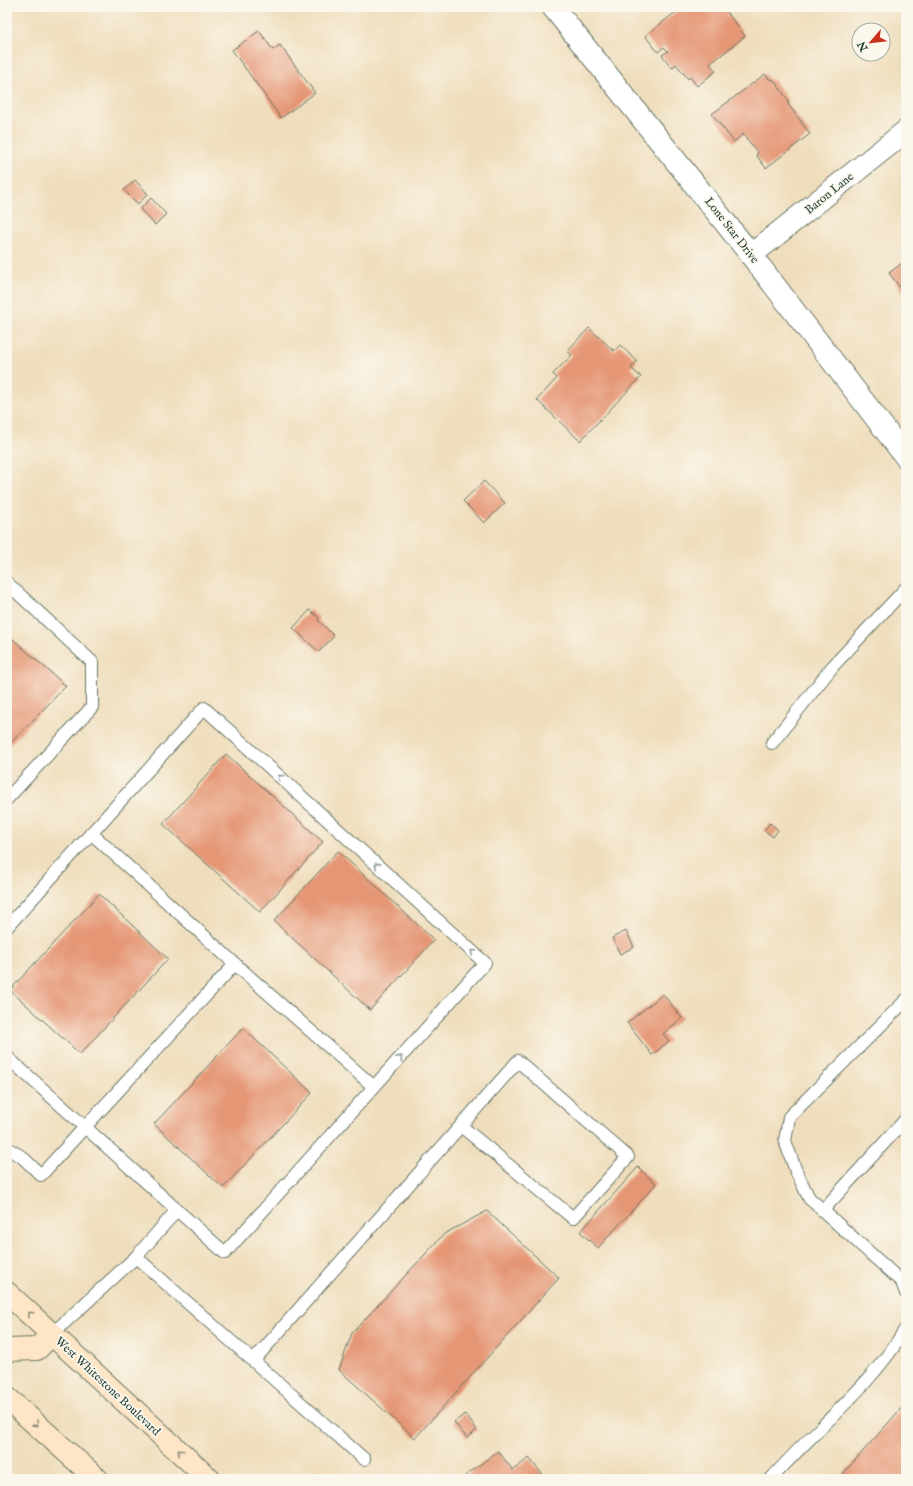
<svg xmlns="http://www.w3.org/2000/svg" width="913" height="1486" viewBox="0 0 913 1486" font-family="'IM FELL English',serif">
	<rect width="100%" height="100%" fill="#fbf7ec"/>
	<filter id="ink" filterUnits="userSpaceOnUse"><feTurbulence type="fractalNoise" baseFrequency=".025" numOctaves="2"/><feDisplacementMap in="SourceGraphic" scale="8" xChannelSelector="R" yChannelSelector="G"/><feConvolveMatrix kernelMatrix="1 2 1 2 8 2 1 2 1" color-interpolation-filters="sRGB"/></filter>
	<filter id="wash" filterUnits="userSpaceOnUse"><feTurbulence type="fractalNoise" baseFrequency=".012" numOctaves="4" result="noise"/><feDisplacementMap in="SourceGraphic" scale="16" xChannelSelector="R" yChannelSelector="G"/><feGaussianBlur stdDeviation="0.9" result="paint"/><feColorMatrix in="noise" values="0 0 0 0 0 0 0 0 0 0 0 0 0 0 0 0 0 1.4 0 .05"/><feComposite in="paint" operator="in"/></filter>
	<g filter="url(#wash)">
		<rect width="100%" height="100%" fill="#efdebd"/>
		<g id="blocks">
			<g fill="#e59675">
				<path d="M682,7h41l22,29 -35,28 6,7 -19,15 -7,-9 -2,2 -12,-15 -4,4 -10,-13 6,-4 -4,-4 -6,5 -13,-16z"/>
				<path d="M259,31l14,19 7,-5 35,48 -34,25 -49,-68z"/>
				<path d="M765,74l4,5 5,1 14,20v4l22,30 -44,34 -10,-13 2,-2 -15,-19 -9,8 -22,-28z"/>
				<path d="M135,180l13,14 -10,10 -14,-14z"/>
				<path d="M151,198l15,16 -11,11 -15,-16z"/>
				<path d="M906,260v35l-17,-22z"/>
				<path d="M589,328l25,23 6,-6 17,16 -6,7 10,9 -61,64 -43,-41 20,-22 -4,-4 19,-19 -5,-4z"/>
				<path d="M484,481l21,22 -21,20 -21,-22z"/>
				<path d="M310,610l9,8 -1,2 16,16 -15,16 -26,-24z"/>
				<path d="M7,634l59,52 -59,61z"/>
				<path d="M226,754l97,88 -63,70 -97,-88z"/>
				<path d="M770,823l8,7 -5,7 -9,-7z"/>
				<path d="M338,851l96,89 -64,70 -96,-89z"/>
				<path d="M99,894l69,65 -88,95 -70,-64z"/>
				<path d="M626,931l8,16 -14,7 -8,-16z"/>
				<path d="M663,994l19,24 -19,16 6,7 -17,14 -25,-32z"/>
				<path d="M243,1028l69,65 -89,95 -69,-64z"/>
				<path d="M638,1167l18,17 -58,64 -18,-16z"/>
				<path d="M487,1211l72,67 -144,160 -76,-68 13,-37 92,-99z"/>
				<path d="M906,1403v76h-61l-4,-3z"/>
				<path d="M465,1414l12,16 -10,8 -13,-16z"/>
				<path d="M498,1451l15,19 16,-12 17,21h-85z"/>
			</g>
		</g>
	</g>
	<g filter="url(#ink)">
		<use href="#blocks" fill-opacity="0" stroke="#687564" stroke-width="1"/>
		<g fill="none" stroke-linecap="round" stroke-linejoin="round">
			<g stroke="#687564" stroke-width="14">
				<g id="lane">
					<path d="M7,583l85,79v45l-85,92"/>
					<path d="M772,743l61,-77 73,-78"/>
					<path d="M91,833l144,131 -150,163 92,83"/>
					<path d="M7,927l197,-219 281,255 -260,290 -48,-43 -41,47"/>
					<path d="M235,964l139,123"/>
					<path d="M906,1000l-117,117 -4,24 11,30 13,27 93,84 4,11"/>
					<path d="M7,1057l78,70 -44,48 -19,-18 -15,-9"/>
					<path d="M823,1210l83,-91"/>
					<path d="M52,1334l84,-77 228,202"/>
					<path d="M254,1360l264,-299 110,96 -55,61 -112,-92"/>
					<path d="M771,1479c45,-51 100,-92 135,-151"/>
				</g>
			</g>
			<g stroke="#687564" stroke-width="24">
				<g id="street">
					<path d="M553,7l198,248 155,202"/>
					<path d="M751,255l155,-124"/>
				</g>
			</g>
			<g stroke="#687564" stroke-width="24">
				<g id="secondary">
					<path d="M7,1293l202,186"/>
					<path d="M7,1350l30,-1 15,-15"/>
					<path d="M7,1398l90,81"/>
				</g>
			</g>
			<use href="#lane" stroke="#fff" stroke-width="12"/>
			<use href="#street" stroke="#fff" stroke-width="22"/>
			<use href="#secondary" stroke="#fde5c5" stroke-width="22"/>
		</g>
		<defs><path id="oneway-chevron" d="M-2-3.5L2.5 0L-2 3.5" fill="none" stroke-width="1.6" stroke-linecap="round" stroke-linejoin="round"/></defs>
		<g stroke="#8f9e9a">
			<use href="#oneway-chevron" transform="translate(280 777) rotate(-138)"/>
			<use href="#oneway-chevron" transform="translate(377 865) rotate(-138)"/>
			<use href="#oneway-chevron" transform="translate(473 952) rotate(-138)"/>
			<use href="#oneway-chevron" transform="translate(400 1058) rotate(-48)"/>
		</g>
		<g stroke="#8e917c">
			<use href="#oneway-chevron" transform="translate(30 1314) rotate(-138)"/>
			<use href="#oneway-chevron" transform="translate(36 1424) rotate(42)"/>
			<use href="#oneway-chevron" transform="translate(180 1452) rotate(-137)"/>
		</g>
	</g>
	<g text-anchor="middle" stroke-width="3.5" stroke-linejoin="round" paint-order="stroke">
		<g font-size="12" fill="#1f3d34" stroke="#fbf7ec">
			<text transform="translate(829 193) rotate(-39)" y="4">Baron Lane</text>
			<text transform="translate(732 230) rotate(52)" y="4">Lone Star Drive</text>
			<text transform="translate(108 1386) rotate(43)" y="4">West Whitestone Boulevard</text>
		</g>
	</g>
	<rect width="913" height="1486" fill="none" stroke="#fbf7ec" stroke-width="24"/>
	<g transform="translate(871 42) rotate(242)"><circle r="19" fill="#fbf7ec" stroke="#a3ada2"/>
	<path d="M0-3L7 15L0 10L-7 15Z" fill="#c8321e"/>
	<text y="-6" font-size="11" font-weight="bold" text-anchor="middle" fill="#1f3d34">N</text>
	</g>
</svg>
